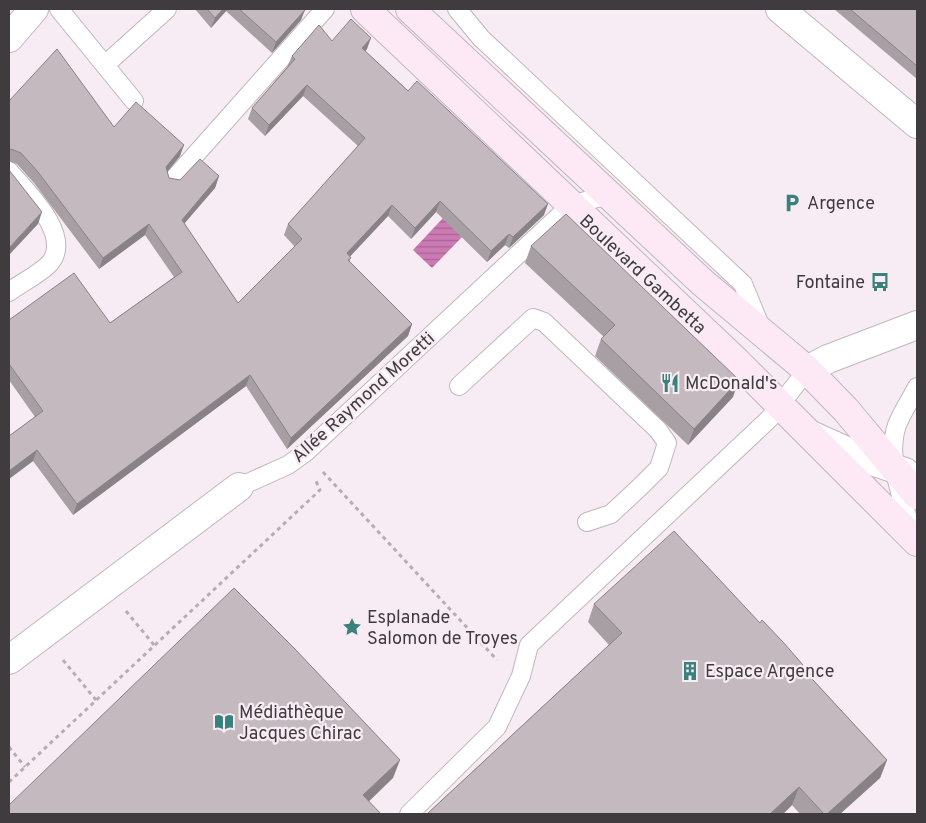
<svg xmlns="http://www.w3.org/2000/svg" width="926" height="823" viewBox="0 0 926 823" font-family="Overpass,sans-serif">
	<defs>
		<pattern id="water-rules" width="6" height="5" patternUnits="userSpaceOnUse" patternTransform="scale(1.25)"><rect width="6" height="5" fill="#cc7ab3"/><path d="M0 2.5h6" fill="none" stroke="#a76593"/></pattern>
	</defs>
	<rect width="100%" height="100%" fill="#f7ecf3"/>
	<path fill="url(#water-rules)" d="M443,218l19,19 -30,31 -19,-18z"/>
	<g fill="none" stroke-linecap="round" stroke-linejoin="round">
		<g stroke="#c0b6bc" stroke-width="20">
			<g id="service">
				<path d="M59,9l75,92"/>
				<path d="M457,9l24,29 262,246 18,44"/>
				<path d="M105,65l62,-56"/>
				<path d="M9,171c17,20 64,64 41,92 -10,11 -29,20 -41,29"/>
				<path d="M172,181l153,-172"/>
				<path d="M459,386l74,-68 11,4 114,108 9,13 -8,25 -18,18 -30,28 -24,8"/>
				<path d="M239,487l49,-22 18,-13 265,-247 37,-10"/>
				<path d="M913,536c-9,-33 -28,-77 -16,-111 5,-13 14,-26 20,-38"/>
				<path d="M409,814l88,-87 24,-51 8,-31 241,-227 37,-48"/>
			</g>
		</g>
		<g stroke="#c0b6bc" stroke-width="30">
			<g id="minor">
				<path d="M780,9l137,115"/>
				<path d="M9,660l230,-173"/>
			</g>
		</g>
		<g stroke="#c0b6bc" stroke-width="30">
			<g id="tertiary">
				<path d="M9,38l25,-29"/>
				<path d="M807,370l21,-11 89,-34"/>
				<path d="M811,435l51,23 43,14"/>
			</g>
		</g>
		<g stroke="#c0b6bc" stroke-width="30">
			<g id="secondary">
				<path d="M365,9l372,353 180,180"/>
				<path d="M410,9l293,274 104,87 39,40 71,85"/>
			</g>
		</g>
		<g stroke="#b5adb2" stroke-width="3" stroke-dasharray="4 4" stroke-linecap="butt">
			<path d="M323,472l174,188"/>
			<path d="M126,611l28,34"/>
			<path d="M63,660l33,40"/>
			<path d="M9,747l16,20"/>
			<path d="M9,782l311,-292 -5,-11"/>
		</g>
		<use href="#service" stroke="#fff" stroke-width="18"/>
		<use href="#minor" stroke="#fff" stroke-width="28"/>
		<use href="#tertiary" stroke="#fff" stroke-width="28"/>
		<use href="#secondary" stroke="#fde8f6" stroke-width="28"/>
	</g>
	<g fill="#a89fa4">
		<path d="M195,9h109l-3,11 -29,33 -46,-42 -15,17z"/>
		<path d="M834,9h83v70z"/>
		<path d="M332,41l35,8 -2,2 179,164 -35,33 -4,-3 -18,17 -51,-50 -25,27 -23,-23 -38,40v6l62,62 -4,12 -121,113 -41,-63 -173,129 -40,-54 -24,18v-43l26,-19 -26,-37v-60l101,3 64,-46 -29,-42 -46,34 -65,-86 -17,-19 -8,-3v-60l105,26 66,29 -13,16 2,6 11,2 39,-4 -4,12 -31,35 54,80 57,-56 -11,-12 4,-11 70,-78 -55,-50 -38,40 -17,-17 4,-11 35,-41 5,-11z"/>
		<path d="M531,246l202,151 -45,48 -93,-89 6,-17 3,-2 -79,-74z"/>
		<path d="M594,604l166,19 42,45 85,92 -7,18 -40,36h-40l-8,-9 -9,9h-356l182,-169 -21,-23z"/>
	</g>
	<g fill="#888286">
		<path d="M223,9h4l-1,2 -15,17 4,-10z"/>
		<path d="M305,10l-4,10 -29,33 4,-11z"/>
		<path d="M371,38l-4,11 -9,10 4,-11z"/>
		<path d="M307,85l-4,11 -38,40 4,-11z"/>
		<path d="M184,145l-4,11 -18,22 4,-11z"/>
		<path d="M219,176l-4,12 -37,43 4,-11z"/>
		<path d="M440,201l-4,11 -25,27 4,-11z"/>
		<path d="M548,204l-4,11 -35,33 4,-11z"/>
		<path d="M392,205l-4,11 -45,48 4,-11z"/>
		<path d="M42,212l-4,12 -29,31v-7z"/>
		<path d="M149,224l-4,11 -46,34 4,-11z"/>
		<path d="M509,234l-4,11 -18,17 4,-11z"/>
		<path d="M412,324l-4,12 -121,113 4,-11z"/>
		<path d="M250,375l-4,11 -173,129 4,-11z"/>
		<path d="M739,380l-6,17 -45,48 6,-16z"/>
		<path d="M37,450l-4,11 -24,18v-8z"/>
		<path d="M400,760l-7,18 -36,35 6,-18z"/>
		<path d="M887,760l-7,18 -40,36h-13z"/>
		<path d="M799,787l-7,18 -9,9h-13z"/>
	</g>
	<g fill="#c3b9bf" stroke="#888286">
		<path d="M207,9h16l-8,9z"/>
		<path d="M239,9h65l1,1 -29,32z"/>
		<path d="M850,9h67v57z"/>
		<path d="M351,19l20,19 -9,10 46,43 9,-10 131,123 -35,33 -4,-3 -18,17 -51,-50 -25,27 -23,-23 -45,48 4,5 -3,2 64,64 -121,114 -41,-63 -173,129 -40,-54 -28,21v-35l34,-25 -34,-47v-44l65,-47 36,50 72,-51 -33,-48 -46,34 -65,-86 -17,-19 -10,-4 -2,2v-50l48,-52 57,78 22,-25 48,43 -18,22 3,11 11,2 20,-21 19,17 -37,44 56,83 64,-64 -14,-15 77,-86 -58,-53 -38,40 -17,-17 43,-49 -3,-3 27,-31 13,16z"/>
		<path d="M9,170l33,42 -33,36z"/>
		<path d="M566,214l173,166 -45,49 -93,-90 14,-14 -84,-79z"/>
		<path d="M674,531l86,92 2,-3 21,22 20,23 -2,2 86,93 -60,54h-3l-25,-27 -29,27h-343l195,-181 -28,-29z"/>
		<path d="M234,588l60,60 106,112 -37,35 18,19h-372v-9z"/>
	</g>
	<defs>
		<g id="parking-bare" transform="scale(1.5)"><path d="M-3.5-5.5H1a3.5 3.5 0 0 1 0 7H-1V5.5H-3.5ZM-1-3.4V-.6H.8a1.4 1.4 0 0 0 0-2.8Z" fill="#3a817c" stroke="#f7ecf3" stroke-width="2.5" paint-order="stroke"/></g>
		<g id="bus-bare" transform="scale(1.5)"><path d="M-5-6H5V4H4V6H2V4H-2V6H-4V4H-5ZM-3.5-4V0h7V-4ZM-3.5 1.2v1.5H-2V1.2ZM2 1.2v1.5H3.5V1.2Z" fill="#3a817c" stroke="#f7ecf3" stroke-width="2.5" paint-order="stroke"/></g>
		<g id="restaurant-bare" transform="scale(1.5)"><path d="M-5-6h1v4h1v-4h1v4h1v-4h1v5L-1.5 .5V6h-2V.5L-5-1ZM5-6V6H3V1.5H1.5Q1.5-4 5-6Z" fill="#3a817c" stroke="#f7ecf3" stroke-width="2.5" paint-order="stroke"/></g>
		<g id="sight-bare" transform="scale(1.5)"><path d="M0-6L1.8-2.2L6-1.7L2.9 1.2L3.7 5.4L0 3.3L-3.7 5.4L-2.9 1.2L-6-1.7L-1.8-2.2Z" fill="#3a817c" stroke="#f7ecf3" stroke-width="2.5" paint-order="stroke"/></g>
		<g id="building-bare" transform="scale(1.5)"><path d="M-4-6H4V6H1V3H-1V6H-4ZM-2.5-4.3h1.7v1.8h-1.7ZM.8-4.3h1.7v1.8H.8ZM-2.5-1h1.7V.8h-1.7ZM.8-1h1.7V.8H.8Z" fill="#3a817c" stroke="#f7ecf3" stroke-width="2.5" paint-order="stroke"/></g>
		<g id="library-bare" transform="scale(1.5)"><path d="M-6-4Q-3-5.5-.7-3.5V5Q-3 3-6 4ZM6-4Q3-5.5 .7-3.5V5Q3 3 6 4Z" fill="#3a817c" stroke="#f7ecf3" stroke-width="2.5" paint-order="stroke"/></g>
	</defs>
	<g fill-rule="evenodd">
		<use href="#parking-bare" x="792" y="203"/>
		<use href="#bus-bare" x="880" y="282"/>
		<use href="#restaurant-bare" x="670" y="383"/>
		<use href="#sight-bare" x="352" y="627"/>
		<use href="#building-bare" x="690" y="671"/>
		<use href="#library-bare" x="224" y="722"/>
	</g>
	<g text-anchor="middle" stroke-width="4.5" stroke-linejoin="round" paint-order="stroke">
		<g font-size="18" fill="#3f3b3e" stroke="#f7ecf3" text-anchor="start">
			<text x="807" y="209">Argence</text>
			<text x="865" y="288" text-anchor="end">Fontaine</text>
			<text x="685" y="389">McDonald's</text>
			<text x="367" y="623">Esplanade<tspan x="367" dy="21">Salomon de Troyes</tspan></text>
			<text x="705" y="677">Espace Argence</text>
			<text x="239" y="718">Médiathèque<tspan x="239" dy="21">Jacques Chirac</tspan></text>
		</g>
		<g font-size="18" fill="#3f3b3e" stroke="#f7ecf3">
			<text transform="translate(643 274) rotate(43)" y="6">Boulevard Gambetta</text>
			<text transform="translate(363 397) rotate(-42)" y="6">Allée Raymond Moretti</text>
		</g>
	</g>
	<rect width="926" height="823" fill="none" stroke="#3f3b3e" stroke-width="20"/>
</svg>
